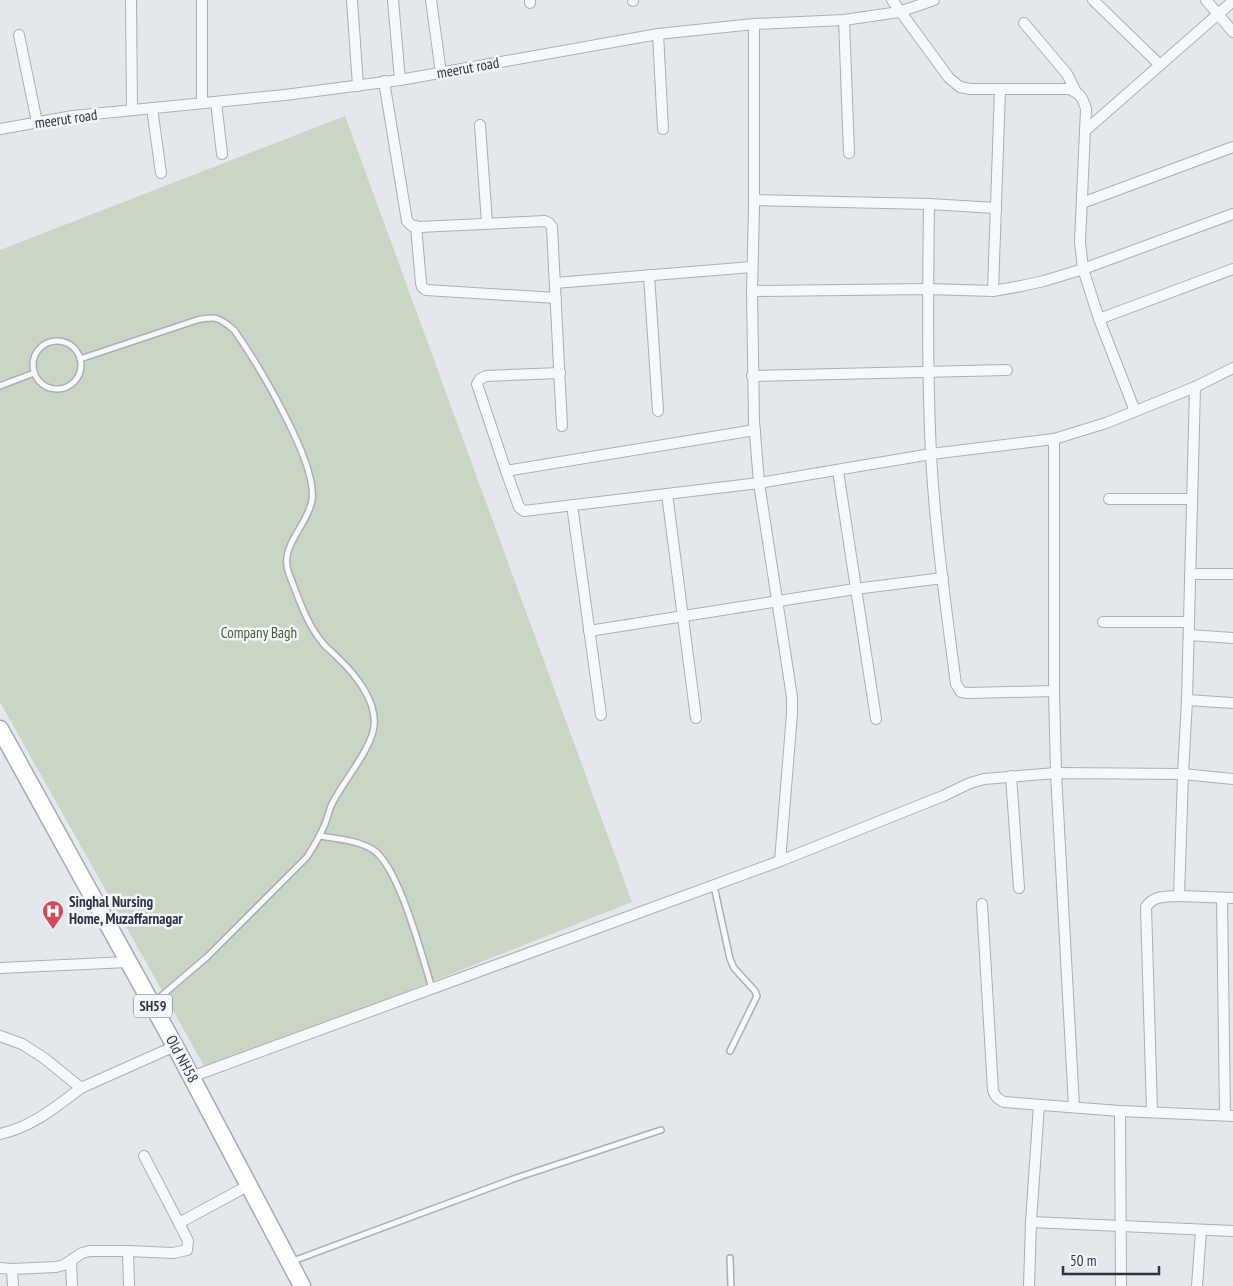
<svg xmlns="http://www.w3.org/2000/svg" width="1233" height="1286" viewBox="0 0 1233 1286" font-family="'PT Sans Narrow',sans-serif">
	<rect width="100%" height="100%" fill="#e4e7ec"/>
	<path fill="#c9d6c5" d="M345,116l287,786 -425,169 -207,-369v-452z"/>
	<g fill="none" stroke-linecap="round" stroke-linejoin="round">
		<g stroke="#a9aeb7" stroke-width="8">
			<g id="lane">
				<circle cx="57" cy="365" r="24"/>
				<path d="M80,359l117,-39c19,-4 22,-3 37,10 22,31 84,133 78,170 -4,26 -34,46 -23,74 9,22 17,49 33,68 4,6 11,10 16,16 17,16 39,43 36,68 -2,23 -33,58 -43,80 -2,6 -4,12 -6,18 -5,12 -11,22 -18,33l-100,100 -54,46"/>
				<path d="M0,386l34,-13"/>
				<path d="M320,836c17,3 37,4 52,13 27,16 50,108 60,139"/>
				<path d="M714,886l16,73 4,9 21,23 2,5 -27,55"/>
				<path d="M730,1258l1,28"/>
				<path d="M293,1261l223,-83 145,-48"/>
			</g>
		</g>
		<g stroke="#a9aeb7" stroke-width="12">
			<g id="street">
				<path d="M131,0l1,110"/>
				<path d="M202,0v103"/>
				<path d="M352,0l6,86"/>
				<path d="M393,0l7,80"/>
				<path d="M431,0l10,73"/>
				<path d="M530,0v3"/>
				<path d="M633,0v1"/>
				<path d="M892,0l57,78 11,9 10,2h99c11,4 14,9 17,20l-6,133 3,27 16,50 36,92"/>
				<path d="M1093,0l67,65"/>
				<path d="M1206,0l27,32"/>
				<path d="M844,20l5,133"/>
				<path d="M1024,23l43,51 9,18"/>
				<path d="M754,24v184l-2,83 2,130 5,62 33,214v17l-12,147"/>
				<path d="M658,34l5,95"/>
				<path d="M19,35l18,87"/>
				<path d="M384,81l23,140 5,5 7,1 126,-6 4,2 3,4 10,199"/>
				<path d="M216,102l6,52"/>
				<path d="M152,108l9,65"/>
				<path d="M480,125l7,98"/>
				<path d="M0,129l73,-13 212,-21 115,-15 258,-46 96,-10 90,-4 55,-8 35,-12"/>
				<path d="M1086,130l147,-129"/>
				<path d="M754,200l175,4c-1,83 -2,167 2,250 4,77 15,154 25,230l5,8 7,1 86,-2"/>
				<path d="M1082,203l151,-56"/>
				<path d="M929,204l67,4"/>
				<path d="M416,226l5,57 1,4 4,3 130,8"/>
				<path d="M649,275l9,136"/>
				<path d="M555,283l197,-16"/>
				<path d="M752,291l176,-2 65,2 28,-5 23,-5 39,-12 150,-55"/>
				<path d="M993,291l7,-201"/>
				<path d="M1099,319l134,-50"/>
				<path d="M560,373l-74,3 -6,3 -3,5 29,87 13,36 5,4 235,-28 172,-29 123,-15 52,-16 89,-36 38,-19"/>
				<path d="M752,376l255,-6"/>
				<path d="M1195,387l-8,313 -4,74 -4,122 54,2"/>
				<path d="M1054,439v252l2,82 18,334"/>
				<path d="M506,471l249,-41"/>
				<path d="M838,471l38,248"/>
				<path d="M667,494l29,224"/>
				<path d="M1109,499h83"/>
				<path d="M572,505l29,210"/>
				<path d="M1190,574h43"/>
				<path d="M1103,622h86"/>
				<path d="M589,631l266,-42 88,-11"/>
				<path d="M1189,635l44,3"/>
				<path d="M1187,700l46,3"/>
				<path d="M1011,776l8,112"/>
				<path d="M1222,898l3,217"/>
				<path d="M982,904l11,186c2,7 5,9 11,12l116,9 113,5"/>
				<path d="M0,968l128,-6"/>
				<path d="M0,1036l22,8 22,14 37,30 94,-42"/>
				<path d="M191,1077l589,-216 163,-65 27,-13 14,-4 72,-6 127,1 50,5"/>
				<path d="M1120,1111l1,175"/>
				<path d="M1152,1111l-6,-204c8,-12 20,-10 33,-11"/>
				<path d="M0,1134c32,-7 56,-27 81,-46"/>
				<path d="M144,1156l35,67"/>
				<path d="M1031,1222l202,9"/>
				<path d="M71,1261l1,25"/>
				<path d="M0,1268l12,1"/>
				<path d="M13,1286l-1,-17 44,-2 8,-2 18,-12 8,-2h38"/>
				<path d="M129,1286l-1,-35 45,2 14,-3 1,-9 -9,-18 61,-33"/>
				<path d="M1029,1286l2,-64 8,-117"/>
				<path d="M1197,1286l4,-55"/>
			</g>
		</g>
		<g stroke="#a3abb8" stroke-width="19">
			<path id="primary" d="M0,729l175,317 127,240"/>
		</g>
		<use href="#lane" stroke="#f7f8fa" stroke-width="5"/>
		<use href="#street" stroke="#f7f8fa" stroke-width="10"/>
		<use href="#primary" stroke="#fff" stroke-width="16"/>
	</g>
	<defs>
		<g id="hospital-pin" transform="scale(1.125)"><path d="M0 17L-7.5 6A9.5 9.5 0 1 1 7.5 6Z" fill="#d1495b" stroke="#f4f6f9"/><path d="M-5-5h3v3.5h4V-5h3V5h-3V1.5h-4V5h-3Z" fill="#fff"/></g>
	</defs>
	<g fill-rule="evenodd">
		<use href="#hospital-pin" x="53" y="911"/>
	</g>
	<g text-anchor="middle" stroke-width="5" stroke-linejoin="round" paint-order="stroke">
		<rect fill="#f4f6f9" stroke="#676e7b" stroke-width="1" x="134" y="994.5" width="38" height="23" rx="4"/>
		<g font-size="14" font-weight="bold" fill="#2b3445">
			<text x="153" y="1011">SH59</text>
		</g>
		<g font-size="15" fill="#2b3445" stroke="#f4f6f9">
			<text transform="translate(468 68) rotate(-10)" y="5">meerut road</text>
			<text transform="translate(66 119) rotate(-8)" y="5">meerut road</text>
			<text transform="translate(182 1059) rotate(62)" y="5">Old NH58</text>
		</g>
		<g font-size="15" fill="#3f6138" stroke="#f4f6f9">
			<text x="259" y="638">Company Bagh</text>
		</g>
		<g font-size="15" font-weight="bold" fill="#2b3445" stroke="#f4f6f9" text-anchor="start">
			<text x="69" y="907">Singhal Nursing<tspan x="69" dy="17">Home, Muzaffarnagar</tspan></text>
		</g>
	</g>
	<path d="M1063 1266v8h96v-8" fill="none" stroke="#2b3445" stroke-width="2.5"/>
	<text x="1070" y="1266" font-size="15" fill="#2b3445" stroke="#f4f6f9" stroke-width="4" paint-order="stroke">50 m</text>
</svg>
